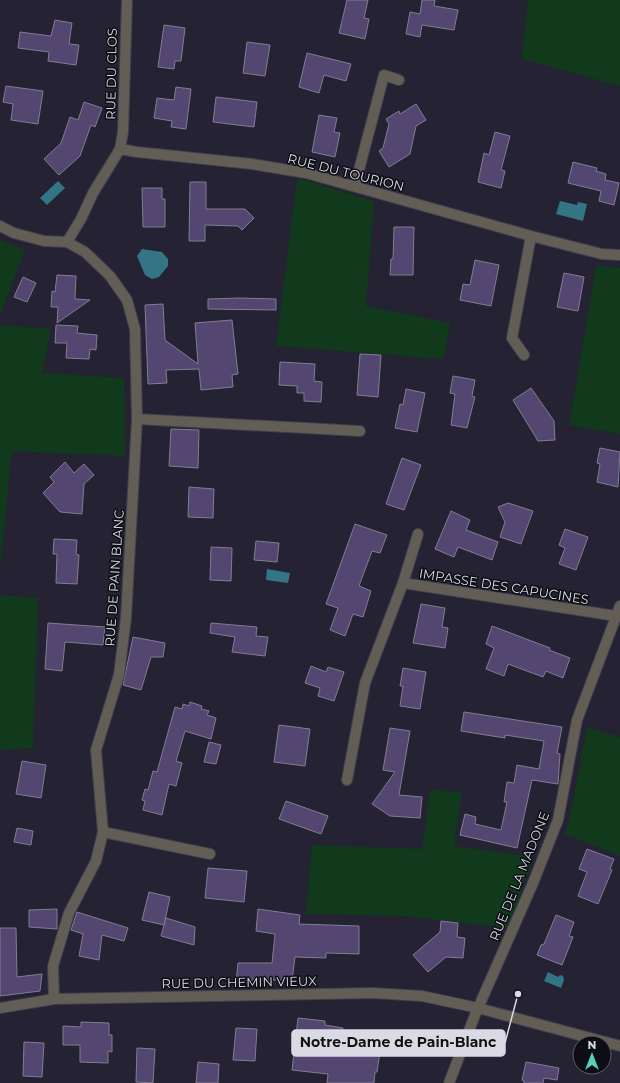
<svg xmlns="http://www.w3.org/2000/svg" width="620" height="1083" viewBox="0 0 620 1083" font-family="Montserrat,sans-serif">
	<rect width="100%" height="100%" fill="#242233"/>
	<g fill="#11391c">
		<path d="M528,0h92v86l-98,-27z"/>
		<path d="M297,178l77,23 -8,105 84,17 -6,36 -168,-13z"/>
		<path d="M0,240l25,10 -25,65z"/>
		<path d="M596,265l24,3v166l-51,-9z"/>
		<path d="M0,325l51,4 -9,44 82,5 1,78 -113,-5 -12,120z"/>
		<path d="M0,595l38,3 -5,150 -33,2z"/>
		<path d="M587,727l33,10v119l-56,-22 5,-13z"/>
		<path d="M430,790l32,2 -8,54 79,11 -24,71 -105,-12 -98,-2 6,-69 110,4z"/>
	</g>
	<g fill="#347585">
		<path d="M58,181l7,7 -18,17 -7,-7z"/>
		<path d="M560,201l17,4 1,-3 9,2 -4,17 -27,-7z"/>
		<path d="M142,249l20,3 6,7v7l-9,11 -7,2 -7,-4 -8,-19z"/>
		<path d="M267,569l23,4 -2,10 -22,-3z"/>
		<path d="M548,972l10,5 2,-2 3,1 1,4 -3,8 -17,-7z"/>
	</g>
	<g fill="#534771" stroke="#817d91">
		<path d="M347,0h21l-4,18 5,1 -4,20 -26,-6z"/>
		<path d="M422,0h13l-1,6 24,4 -4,20 -32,-5 -2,12 -14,-3 4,-22 10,2z"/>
		<path d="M55,20l17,3 -3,21 10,1 -3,20 -28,-4 1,-9 -31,-4 2,-16 31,4z"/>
		<path d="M164,25l21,3 -4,33h-6l-1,8 -16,-2z"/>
		<path d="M247,42l23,3 -5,31 -22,-3z"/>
		<path d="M307,53l44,11 -5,17 -22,-6 -5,18 -20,-6z"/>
		<path d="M6,86l37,5 -5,33 -27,-4 2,-16 -10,-2z"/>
		<path d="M176,87l15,2 -5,40 -15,-2 1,-6 -18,-3 3,-20 17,2z"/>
		<path d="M216,97l41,5 -3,25 -41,-5z"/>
		<path d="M84,102l18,6 -7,19 -4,-2 -11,31 -21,19 -15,-16 17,-16 9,-26 8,3z"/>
		<path d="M416,104l10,16 -10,6 -6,28 -21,13 -10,-16 4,-3 6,-24 -3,-5 13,-8 1,3z"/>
		<path d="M319,115l18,3 -3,14 6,1 -5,24 -23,-5z"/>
		<path d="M495,132l15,4 -9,34 4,1 -4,17 -23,-6 6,-29 5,2z"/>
		<path d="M573,162l24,6 -1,3 10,3 -1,6 14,3 -5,22 -15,-4 2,-10 -33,-8z"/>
		<path d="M190,182h16v27h39l9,9 -12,12 -4,-4 -33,-1v16h-16z"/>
		<path d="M142,188h20v11h3v28h-22z"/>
		<path d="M394,227h20l-1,48h-23l1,-16h2z"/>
		<path d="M475,260l24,5 -8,41 -31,-6 3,-16 7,1z"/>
		<path d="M564,273l20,4 -6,34 -21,-4z"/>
		<path d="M57,275l19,1 -1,23 15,1 -33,23 1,-16h-7l1,-16 3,1z"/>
		<path d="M23,277l13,6 -9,19 -13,-5z"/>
		<path d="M240,298l36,1v11l-68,-1v-10z"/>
		<path d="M163,304l2,36 33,24 -3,-41 37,-3 6,54 -6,1 1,12 -32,3 -2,-21 -33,1 1,13 -19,1 -3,-79z"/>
		<path d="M56,325l22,1 -1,7 20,2 -1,15 -6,-1 -1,10 -23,-1 1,-15h-12z"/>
		<path d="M360,354l21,1 -3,42 -21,-2z"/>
		<path d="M280,362l35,2 -1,17 8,1 -1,20 -17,-1v-8h-7v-7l-18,-1z"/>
		<path d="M453,376l22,4 -3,16 3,1 -8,31 -16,-3 4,-31 -5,-1z"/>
		<path d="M531,388l23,33 1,19 -17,1 -25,-41z"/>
		<path d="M406,389l19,4 -8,39 -22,-4 5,-24 3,1z"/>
		<path d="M171,429l28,1 -1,38 -29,-2z"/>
		<path d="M600,448l20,4 -2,35 -21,-5 3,-18 -3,-1z"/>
		<path d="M402,458l19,7 -17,45 -18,-6z"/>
		<path d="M65,462l9,11 10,-9 10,11 -10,9 -2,30 -22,-2 -17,-19 11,-11 -4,-5z"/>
		<path d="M189,487l25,2 -1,29 -25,-1z"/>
		<path d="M508,503l25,8 -12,33 -21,-7 5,-15 -7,-15z"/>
		<path d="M451,511l19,9 -4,10 32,12 -6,18 -34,-13 -4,10 -19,-8z"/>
		<path d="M355,524l32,11 -7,18 -8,-2 -13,35 12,5 -8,26 -10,-3 -8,22 -15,-6 8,-22 -12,-4z"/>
		<path d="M565,529l23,8 -12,33 -17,-6 6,-16 -6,-3z"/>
		<path d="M54,539l23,1 -1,14 3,1 -2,29 -21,-1 1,-29h-4z"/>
		<path d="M256,541l23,2 -2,19 -23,-2z"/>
		<path d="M211,547l21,1 -1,33 -21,-1z"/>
		<path d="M421,604l24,4 -3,19 6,1 -3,20 -32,-5z"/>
		<path d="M48,623l57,4 -2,18 -38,-3 -3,29 -17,-2z"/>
		<path d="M211,623l46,4 -1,9 12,1 -3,19 -33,-4 3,-15 -25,-4z"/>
		<path d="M492,626l58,22 -1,2 21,8 -7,20 -17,-7 -3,6 -35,-13 -4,12 -18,-7 8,-21 -8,-4z"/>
		<path d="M133,637l32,6 -2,14h-12l-10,33 -18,-5z"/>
		<path d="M311,666l15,6 2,-5 16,5 -10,29 -16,-5 2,-8 -15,-5z"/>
		<path d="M403,668l23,4 -6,37 -20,-3 3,-20h-3z"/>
		<path d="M190,702l12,4 -1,3 8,2 -2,4 9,3 -5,21 -26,-8 -9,30 6,2 -6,23 -7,-2 -7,31 -19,-5 2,-9 -3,-1 3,-11 3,1 5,-19 4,1 18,-65 7,2 1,-5 6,2z"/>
		<path d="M464,712l98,15 -5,26 3,1 -2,30 -26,-4 -15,68 -57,-13 5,-21 11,3 -1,7 26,6 6,-28h-3l3,-20 7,1 3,-18 22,4 5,-28 -39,-6v3l-44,-7z"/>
		<path d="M279,725l31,4 -5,37 -31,-4z"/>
		<path d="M390,728l20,3 -11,64 23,2 -2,21 -30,-2 -18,-12 23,-32 -12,-2z"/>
		<path d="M209,742l12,3 -5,19 -12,-2z"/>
		<path d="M22,761l24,4 -5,33 -25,-4z"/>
		<path d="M286,801l42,15 -7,18 -42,-15z"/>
		<path d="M17,828l16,3 -2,14 -17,-3z"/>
		<path d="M587,849l27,10 -4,10 2,1 -14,34 -20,-8 9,-24 -8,-3z"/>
		<path d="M208,868l39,3 -3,31 -39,-4z"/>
		<path d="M149,892l21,5 -6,28 -22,-5z"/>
		<path d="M57,909v20l-28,-2v-17z"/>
		<path d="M258,909l42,6 -1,9 60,2v28l-33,-1v5l-31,-1 -3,23h-41v3h-15l2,-20h34l3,-29 -19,-3z"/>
		<path d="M77,912l51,16 -4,13 -22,-6 -3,25 -20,-4 4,-22 -12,-4z"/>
		<path d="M556,915l18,7 -5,14 4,1 -11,28 -25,-10 4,-10 3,-1z"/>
		<path d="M166,918l29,9 -1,18 -33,-9z"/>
		<path d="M441,921l17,2 -1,14 8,1 -2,20 -17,-1 -18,15 -15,-17 27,-23z"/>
		<path d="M0,928h16l1,49 25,-3 -2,17 -40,5z"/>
		<path d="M298,1018l27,3v4l18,3 -1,12 39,5 -4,27h-2l-1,11h-47l1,-9 -36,-4z"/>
		<path d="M81,1022l28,1v12h3v17l-4,-1v12l-28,-1v-17h-17v-19l18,1z"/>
		<path d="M236,1028l21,1 -2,32 -22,-1z"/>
		<path d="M24,1042l20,1 -2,34 -19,-1z"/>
		<path d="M137,1048l18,1 -2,34 -17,-1z"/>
		<path d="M198,1062l21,2 -1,19h-22z"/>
		<path d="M526,1062l33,6 -2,12 -13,-2 -1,5h-19v-2l-2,-1z"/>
	</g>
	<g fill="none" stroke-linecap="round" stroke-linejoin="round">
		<g stroke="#413f4f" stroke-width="12">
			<g id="minor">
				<path d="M120,149l3,-17 4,-132"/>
				<path d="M355,185l29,-110 15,5"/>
				<path d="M0,226l14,7 30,8 23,1 18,10 25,24 17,24 8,29 2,90 -11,199 -7,57 -23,75 7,82 -7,29 -27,52 -16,53 1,33"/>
				<path d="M67,242l14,-23 12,-26 27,-44 17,3 115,12 54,9 225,63 71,18 18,1"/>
				<path d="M524,355l-12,-17 19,-102"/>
				<path d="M137,419l223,12"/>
				<path d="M403,583l15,-49"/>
				<path d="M347,780l18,-97 38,-100 213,33"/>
				<path d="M103,832l107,22"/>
				<path d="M0,1008l54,-9 319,-6 49,3 56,12 142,38"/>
				<path d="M449,1083l26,-68 58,-132 25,-63 19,-100 43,-114"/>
			</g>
		</g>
		<use href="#minor" stroke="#625e56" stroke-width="10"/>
	</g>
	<g text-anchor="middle" stroke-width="3" stroke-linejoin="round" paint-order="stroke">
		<g font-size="13" fill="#dadae5" stroke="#0d0d14">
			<text transform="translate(111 74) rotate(-89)" y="5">RUE DU CLOS</text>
			<text transform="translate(346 172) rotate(14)" y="5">RUE DU TOURION</text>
			<text transform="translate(114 578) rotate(-86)" y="5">RUE DE PAIN BLANC</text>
			<text transform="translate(504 586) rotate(9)" y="5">IMPASSE DES CAPUCINES</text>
			<text transform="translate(519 876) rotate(-68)" y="5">RUE DE LA MADONE</text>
			<text transform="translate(239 982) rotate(-1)" y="5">RUE DU CHEMIN VIEUX</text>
		</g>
	</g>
	<path fill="none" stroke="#dadae5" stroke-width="1.5" d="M518 994L505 1043"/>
	<circle fill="#dadae5" stroke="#0d0d14" stroke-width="1.5" cx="518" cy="994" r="4"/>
	<rect fill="#dadae5" stroke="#dadae5" stroke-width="1.5" x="292" y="1030" width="213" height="26" rx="4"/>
	<g font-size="14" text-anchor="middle" font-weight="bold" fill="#111">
		<text x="398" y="1047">Notre-Dame de Pain-Blanc</text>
	</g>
	<g transform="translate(592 1055)"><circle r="19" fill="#0d0d14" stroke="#5f5f68"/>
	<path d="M0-3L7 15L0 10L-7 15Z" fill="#5bcebc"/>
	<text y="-6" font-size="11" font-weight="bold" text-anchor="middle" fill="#dadae5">N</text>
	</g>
</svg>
